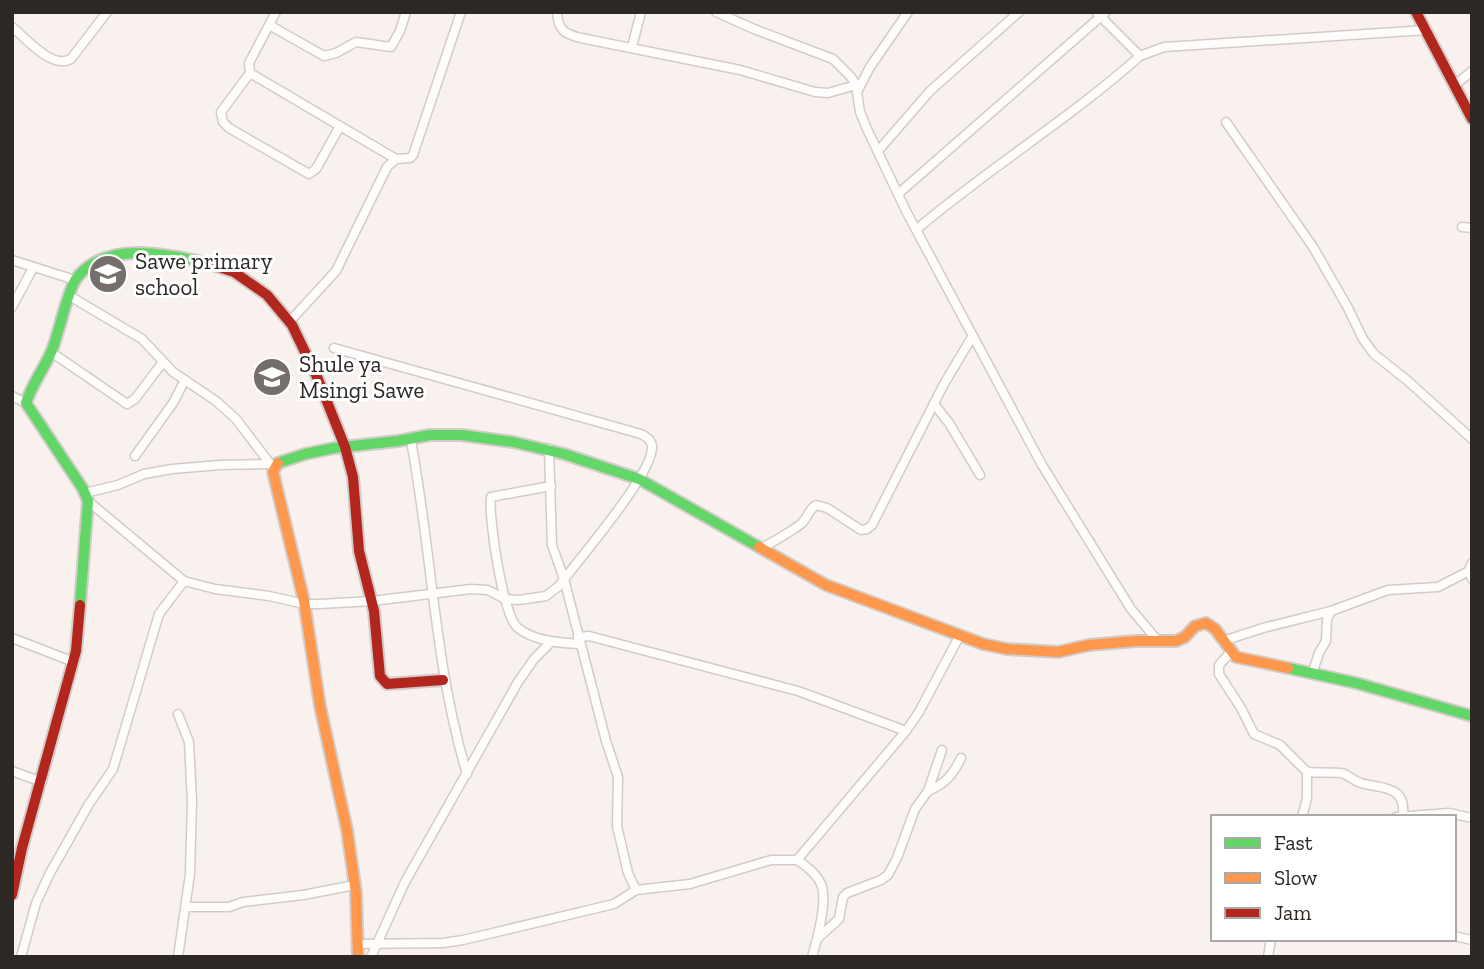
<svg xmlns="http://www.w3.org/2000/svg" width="1484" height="969" viewBox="0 0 1484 969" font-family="'Zilla Slab',serif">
	<rect width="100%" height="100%" fill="#f9f1ed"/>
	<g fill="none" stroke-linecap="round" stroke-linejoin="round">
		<g stroke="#d2ccc8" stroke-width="11">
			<g id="street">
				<path d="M276,12l-27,51 1,10 146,86"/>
				<path d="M557,12c1,18 7,22 24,26l159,32 75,22 13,1 28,-8"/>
				<path d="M716,12l38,17 79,30 18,18 5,8 4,27 7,17 39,82 136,254 89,144 27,32"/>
				<path d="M1096,12l44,44"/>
				<path d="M271,26l53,30 12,-3 20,-11 35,5 9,-16 6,-19"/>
				<path d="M12,27c14,11 40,43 59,32l36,-47"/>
				<path d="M632,47l9,-35"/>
				<path d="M250,73l-29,39 2,10 6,6 80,46 7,-5 24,-43"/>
				<path d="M1454,86l18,-15"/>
				<path d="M857,92l13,-25 38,-55"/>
				<path d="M1226,122l87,125 35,61 15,31 11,15 34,27 64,58"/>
				<path d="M878,151l52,-60 89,-79"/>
				<path d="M898,194l208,-182"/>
				<path d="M1462,227l10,1"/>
				<path d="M917,229c72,-61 152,-110 223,-173l24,-9 263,-17"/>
				<path d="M12,260l63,20"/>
				<path d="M68,295l74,44 31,33 43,29 20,18 38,50"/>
				<path d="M12,307l21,-39"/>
				<path d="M290,321l46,-50 51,-104 9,-8 14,-1 3,-3 48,-143"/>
				<path d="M51,352l76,52 8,-5 28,-37"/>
				<path d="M12,396l14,7"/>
				<path d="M934,404l15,19 31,52"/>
				<path d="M411,441c21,111 23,224 56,333"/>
				<path d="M549,449l3,96 12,34 42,162 12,36 -1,49 11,47 8,17"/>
				<path d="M135,456l38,-53 12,-23"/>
				<path d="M551,486l-60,11c-3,19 12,120 27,131 16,13 42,15 62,16"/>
				<path d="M85,493l33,-8 26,-11 28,-5 48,-4 50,-1"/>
				<path d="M88,501l96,80 31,8 54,7 36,8h15l52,-3 99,-12 17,1 17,9 14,1 27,-4 13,-10c18,-25 96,-114 93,-140 -1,-7 -6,-9 -11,-12l-307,-86"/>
				<path d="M762,548c13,-8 28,-15 40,-25 6,-6 7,-14 14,-18l11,3 34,22 6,-1 5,-4 72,-141 28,-47"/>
				<path d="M1472,563l-3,8 3,8"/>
				<path d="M578,637l11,-1 209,55 108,40"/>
				<path d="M12,638l62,24"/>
				<path d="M1223,641l40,-13 68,-17"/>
				<path d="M1230,653l-11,12v9l22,34 13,26 26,11 27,27v26l-5,19"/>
				<path d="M1312,674l7,-21 7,-12 1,-22 4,-8 57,-21 50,-3 31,-16"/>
				<path d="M178,714l11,28 3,59 -2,73 -12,83"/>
				<path d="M12,771l30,11"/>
				<path d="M1307,772c11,1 23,0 34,1 7,1 12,8 20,10 21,6 45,2 42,32"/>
				<path d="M928,791c17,-7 25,-16 33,-33"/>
				<path d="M1396,817l53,-4 23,5"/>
				<path d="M797,860l109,-129 13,-19 41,-77"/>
				<path d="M186,907h43l14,-5 60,-7 52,-10"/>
				<path d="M1454,936l18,4"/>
				<path d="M818,938l21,-19 4,-22 4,-4 34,-13 7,-5 9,-17 18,-49 13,-18 14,-41"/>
				<path d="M359,944l84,-1 20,-3 151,-36 22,-14 54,-6 81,-24h26c9,5 20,15 24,24 7,16 -4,56 -9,73"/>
				<path d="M21,957l15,-54 14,-30 39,-69 24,-35 46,-155 25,-33"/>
				<path d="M371,957l34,-75 113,-200 16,-23 18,-18"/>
				<path d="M1268,957l3,-18"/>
			</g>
		</g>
		<g stroke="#d2ccc8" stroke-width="14">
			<g id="fast">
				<path d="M278,463l27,-9 29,-6 64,-7 32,-6h31l52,7 51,12 75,25 120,68"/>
				<path d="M80,605l8,-104 -5,-12 -57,-86c6,-19 18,-34 26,-53 7,-17 15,-58 24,-71 28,-39 92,-25 131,-16"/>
				<path d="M1288,668l68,15 116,33"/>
			</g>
		</g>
		<g stroke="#d2ccc8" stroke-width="14">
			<g id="slow">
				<path d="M278,463l-5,9 31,129 16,105 27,124 9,63 2,64"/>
				<path d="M759,547l67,38 157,59 24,5 51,3 31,-7 47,-4h40l9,-4 10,-11 11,-3 9,6 21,28 52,11"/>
			</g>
		</g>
		<g stroke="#d2ccc8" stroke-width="14">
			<g id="jam">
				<path d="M1416,12l56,107"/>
				<path d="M207,263l27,9 33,23 25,30 26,54 27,68 8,30 6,74 15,60 6,65 7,8 56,-4"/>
				<path d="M12,895l10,-47 54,-197 4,-46"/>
			</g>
		</g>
		<use href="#street" stroke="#fefdfc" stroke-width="8"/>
		<use href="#fast" stroke="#63d668" stroke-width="10"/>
		<use href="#slow" stroke="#ff974d" stroke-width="10"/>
		<use href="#jam" stroke="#b3261e" stroke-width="10"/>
	</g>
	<defs>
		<g id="school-disc" transform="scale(2.0125)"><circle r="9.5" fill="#756e6b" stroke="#fff"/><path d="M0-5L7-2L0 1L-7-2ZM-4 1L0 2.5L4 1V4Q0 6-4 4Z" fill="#fff"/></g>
	</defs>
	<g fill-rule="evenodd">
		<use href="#school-disc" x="108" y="274"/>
		<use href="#school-disc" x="272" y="377"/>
	</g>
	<g text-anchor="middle" stroke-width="6" stroke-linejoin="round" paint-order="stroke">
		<g font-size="23" fill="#2e2825" stroke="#fff" text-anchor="start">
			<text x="135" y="269">Sawe primary<tspan x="135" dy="26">school</tspan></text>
			<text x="299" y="372">Shule ya<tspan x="299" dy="26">Msingi Sawe</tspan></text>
		</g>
	</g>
	<rect width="1484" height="969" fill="none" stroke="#2e2825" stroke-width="28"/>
	<rect x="1211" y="815" width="245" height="126" fill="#ffffff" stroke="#aba9a8" stroke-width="2"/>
	<rect x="1225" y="838" width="35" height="10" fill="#63d668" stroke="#aba9a8" stroke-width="2"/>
	<text x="1274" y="850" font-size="21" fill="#2e2825">Fast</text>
	<rect x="1225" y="873" width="35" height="10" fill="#ff974d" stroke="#aba9a8" stroke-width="2"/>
	<text x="1274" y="885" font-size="21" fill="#2e2825">Slow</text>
	<rect x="1225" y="908" width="35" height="10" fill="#b3261e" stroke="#aba9a8" stroke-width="2"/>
	<text x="1274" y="920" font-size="21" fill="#2e2825">Jam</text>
</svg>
